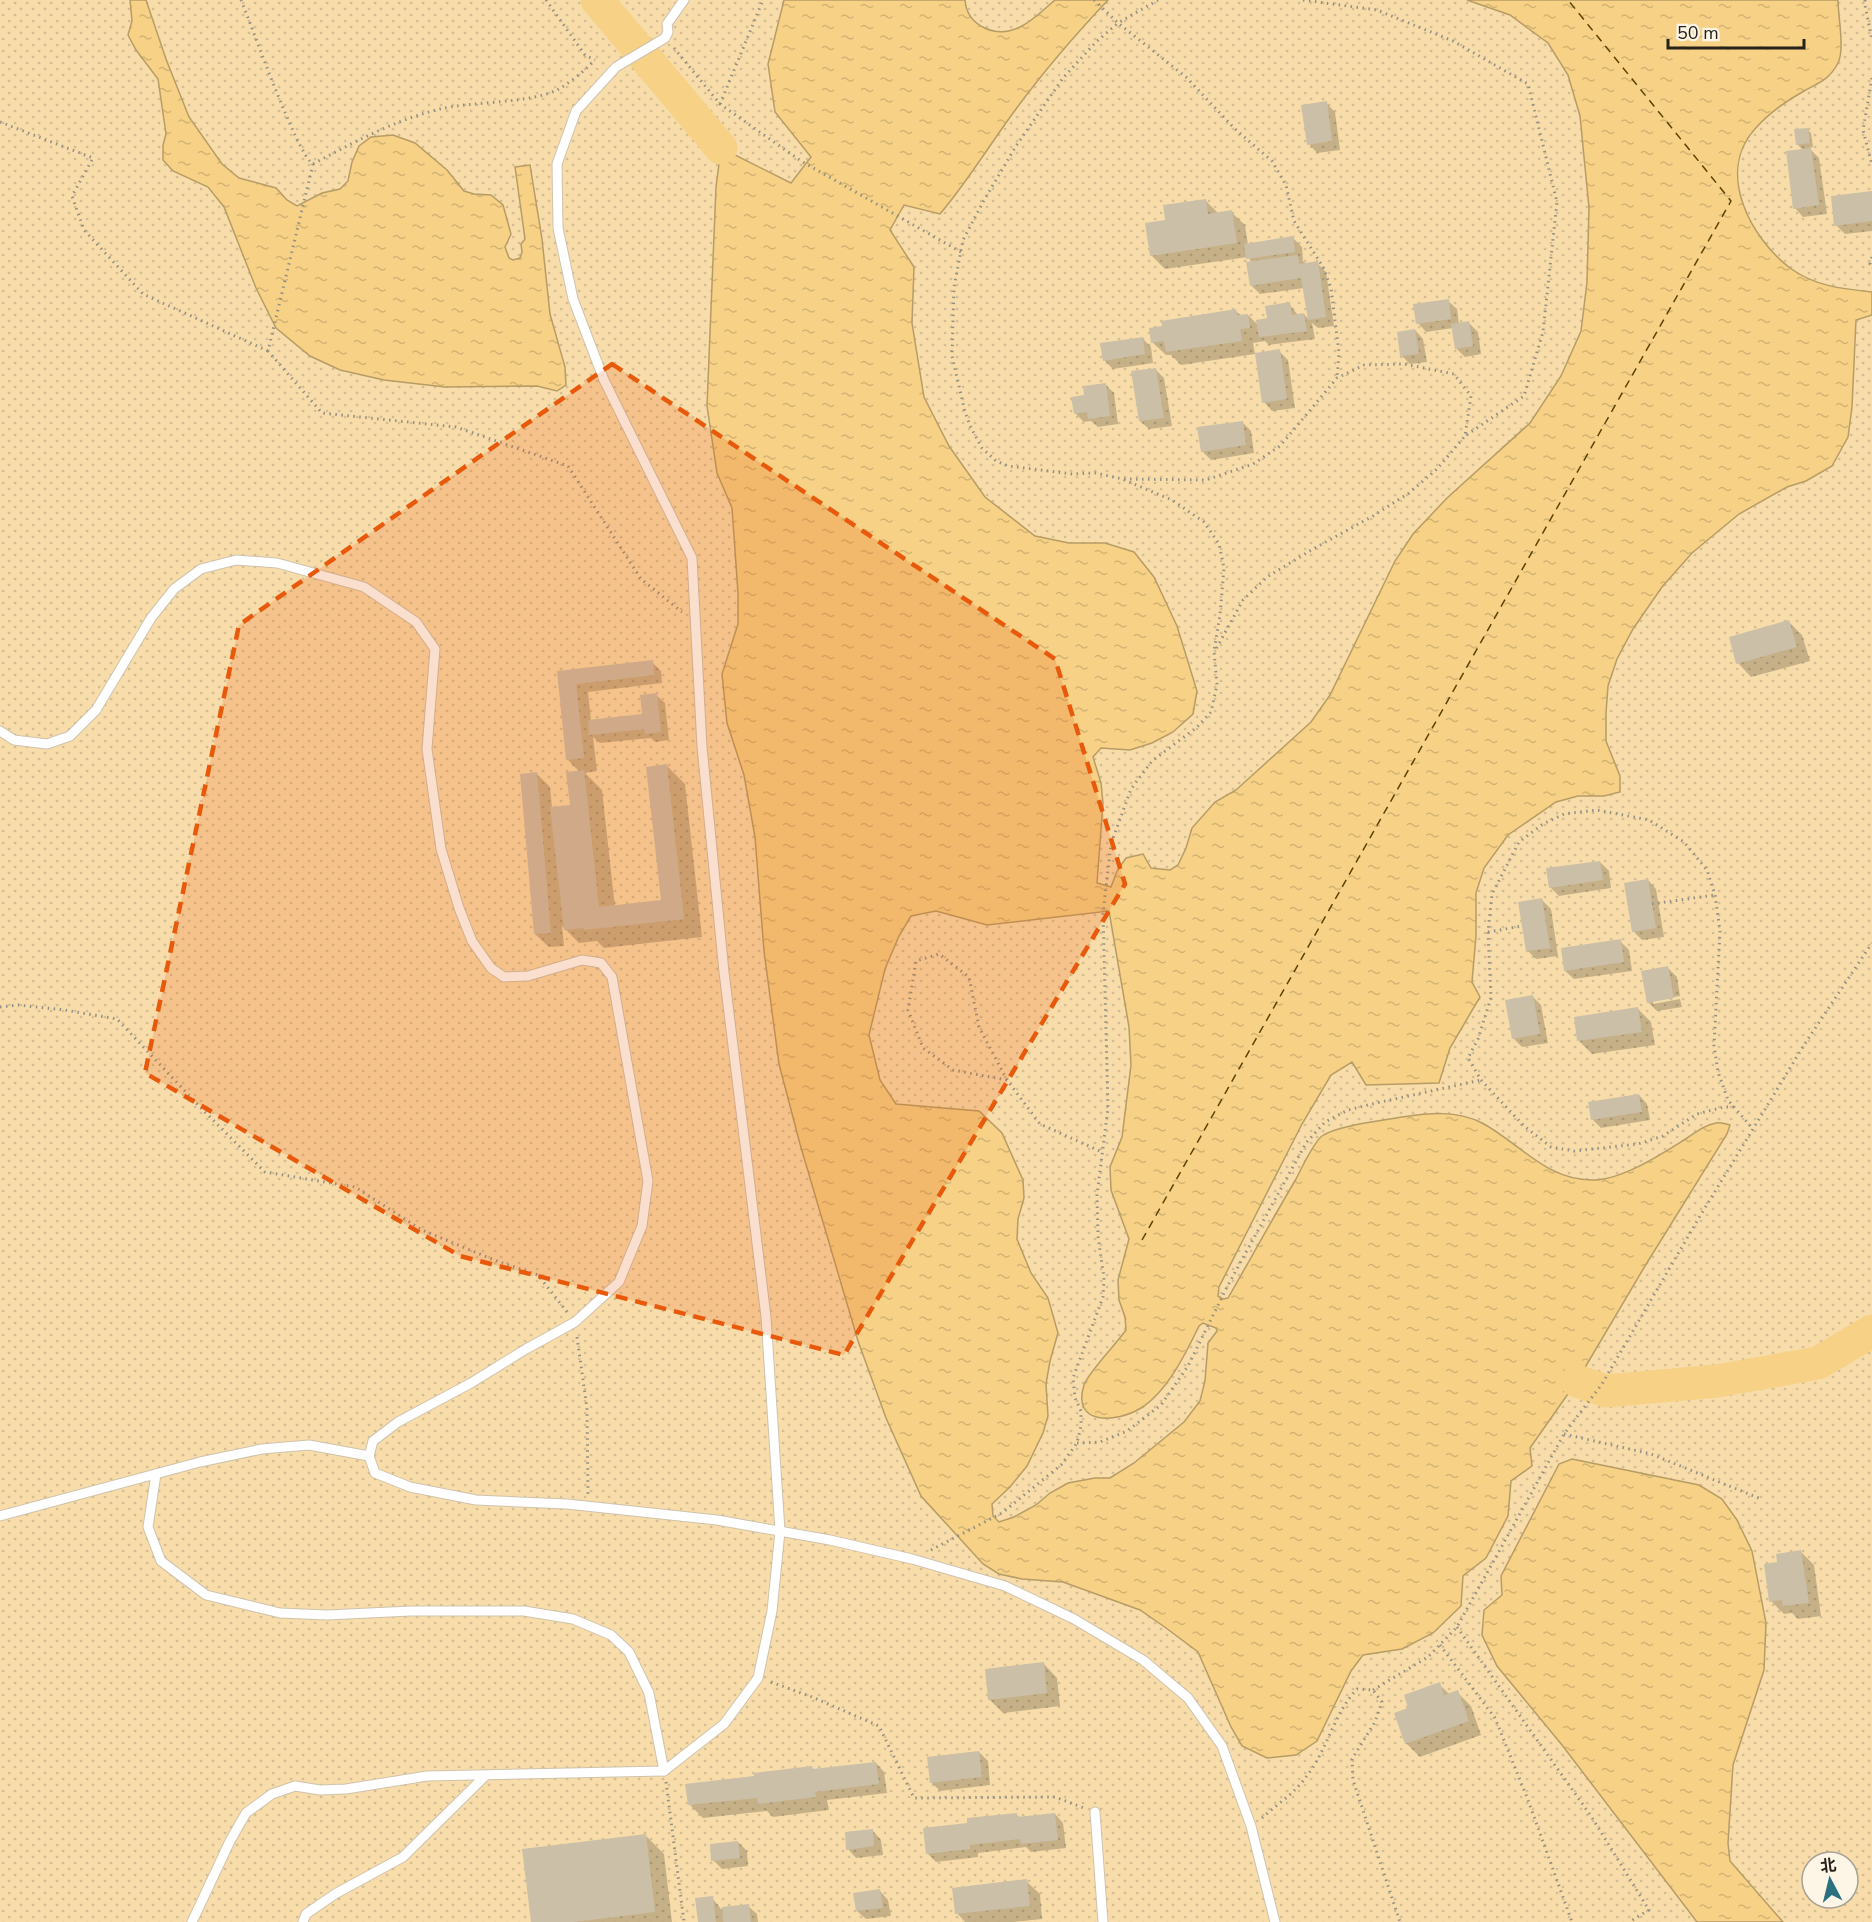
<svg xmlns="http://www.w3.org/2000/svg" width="1872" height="1922" viewBox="0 0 1872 1922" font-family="'Nunito Sans','Noto Sans SC',sans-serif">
	<defs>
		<pattern id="park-dots" width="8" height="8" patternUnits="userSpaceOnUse" patternTransform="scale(1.5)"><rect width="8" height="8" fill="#f8ddaa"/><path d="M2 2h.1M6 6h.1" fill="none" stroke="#d4bd92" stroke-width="1.8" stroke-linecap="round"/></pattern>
		<pattern id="water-ripples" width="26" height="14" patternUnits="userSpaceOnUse" patternTransform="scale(1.5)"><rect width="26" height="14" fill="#f6d186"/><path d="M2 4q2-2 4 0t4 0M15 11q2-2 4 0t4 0" fill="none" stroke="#d3b373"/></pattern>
	</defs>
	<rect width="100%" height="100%" fill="#fdf6e7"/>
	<path fill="url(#park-dots)" fill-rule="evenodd" d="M0,0h1872v1922h-1872zM1812,1862h36v36h-36z"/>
	<g fill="url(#water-ripples)" stroke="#b89c65" stroke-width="1.5" fill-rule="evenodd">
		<path d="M130,0h16l20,59 23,58 33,47 17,14 37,10 11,12 10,6 25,-13 18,-4 8,-8 4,-19 7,-16 12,-9 22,-2 22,8 32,27 17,21 10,3 17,1 12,10 8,29 -6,13 4,11 4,2 7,-2 2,-6 -1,-8 4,-5 -10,-72 15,-2 12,74 8,75 15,53 1,18 -9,6 -20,-5 -92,1 -61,-7 -44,-10 -30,-14 -34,-28 -20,-40 -32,-81 -16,-20 -35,-16 -10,-11v-15l3,-11 -8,-55 -22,-29 -8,-15 4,-14z"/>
		<path d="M784,0h181c2,26 30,38 53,28 14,-6 25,-18 37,-28h53c-33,35 -64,71 -92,109 -26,35 -48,72 -76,105l-36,-9 -14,25 24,37 -2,56 12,74 25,49 36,51 50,39 34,7h36l29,9 20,25 23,49 20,65 -4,23 -20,18 -21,11 -22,7 -29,-2 -8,9 8,26 2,20 -6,80 14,4 6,-16 9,-13 17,-4 8,14 19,2 8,-5 8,-17 6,-20 23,-26 21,-12 75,-68 19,-27 65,-134 18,-27 34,-36 83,-75 31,-47 20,-45 6,-49 2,-74 -9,-92 -12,-41 -20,-32 -38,-28 -43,-15h371c0,17 7,49 0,63 -9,17 -18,19 -34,28 -18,10 -37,24 -50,39 -38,44 -3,108 36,138 24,18 53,21 82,24v23l-16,5 -4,87 -4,30 -16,29 -26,15 -19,6 -48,27 -47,39 -30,34 -29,42 -16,30 -9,27 -2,27v28l14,35v16l-16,4h-26l-22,6 -48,33 -24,33 -8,25v43l-4,46 8,15 -30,51 -11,35 -73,2 -14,-23 -21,13 -29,49 -83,163 -1,9 5,3 5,-1c23,-40 45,-80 68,-119 5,-10 18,-37 26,-43 16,-11 60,-15 80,-19 27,-4 55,-7 80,6 38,20 64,58 112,57 29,-1 66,-25 90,-40 11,-7 20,-15 32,-17 5,-1 9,1 14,2l-3,9 -82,132 -68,115 -47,67 2,18 -21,15 -3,35 -22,42 -23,18 -2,30 -28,27 -31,16 -39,6 -12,16 -34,70 -21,14 -29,3 -25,-12 -11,-19 -33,-75 -32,-24 -26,-18 -77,-28 -41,-3 -23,-5 -16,-10 -62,-68 -35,-78 -28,-77 -58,-197 -21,-80 -15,-113 -9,-114 -11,-62 -17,-52 -5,-49 16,-50v-31l-6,-85 -15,-35 -10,-67 9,-219 5,-39 70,35 20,-26 -36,-45 -7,-48zM936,911l51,14 122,-14 20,116 2,38 -9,72 -12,30 1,23 18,49 -11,41 1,20 6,17 1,13c-9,13 -39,44 -42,55 -13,41 33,38 57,23 26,-16 45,-55 58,-82l4,-3 13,5 1,3 -9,12 -3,38 -5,20 -16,21 -50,41 -24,15h-15l-27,5 -18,10 -14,12 -22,12 -15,5 -6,-6 -1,-12 18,-17 17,-21 16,-33 5,-17 -2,-32 4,-23 8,-28 -10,-35 -17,-25 -14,-34 1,-20 6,-21 -1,-18 -21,-47 -23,-22 -83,-7 -16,-24 -11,-45 16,-66 14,-33 12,-20z"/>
		<path d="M1572,1459l127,26 23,14 15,21 15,31 14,72 -2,47 -31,95 -5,78 2,18 53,61h-86l-135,-177 -65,-79 -15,-31 2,-25 18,-15 -1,-19 58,-112z"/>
	</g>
	<g fill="#0003">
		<path d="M1326,103l9,9 5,38 -23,3 -8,-9z"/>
		<path d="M1807,129l4,4 2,14 -4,1 10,10 8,56 -24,3 -8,-9 8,-58 -6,-6z"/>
		<path d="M1872,193v38l-27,3 -9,-9z"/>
		<path d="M1205,200l14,14 12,-2 14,13 3,20 45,-7 9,9 1,13h-1l4,4 11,-1 9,9 8,54 -16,2 -6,-5 3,16 -46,6 -4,-4 -12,2 2,11 -74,11 -10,-10h-5l-14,-13 84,-31 5,5 7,-1 11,11 30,-22 9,11 6,-1 5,6 -5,-32 -44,6 -9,-9 1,-22 -4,-6 -83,12 -14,-14 16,-34z"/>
		<path d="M1448,301l9,8 2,15 10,-1 9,9 3,22 -16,3 -9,-9 -3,-20 -27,4 -8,-9z"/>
		<path d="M1415,330l8,9 4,23 -17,2 -8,-8z"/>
		<path d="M1142,338l9,9 2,16 -40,6 -9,-9z"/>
		<path d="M1279,351l9,9 7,48 -23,3 -8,-9z"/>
		<path d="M1155,369l9,9 8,48 -23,3 -9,-8z"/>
		<path d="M1105,384l9,9 4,31 -20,3 -7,-6 -7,1 -9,-9 11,-17z"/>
		<path d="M1242,422l9,9 3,22 -43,7 -9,-9z"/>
		<path d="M1789,622l13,13 8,26 -59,16 -13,-14z"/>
		<path d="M652,662l9,9 1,12 -74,9 3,29 53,-6 12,-20 9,8 4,37 -14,2 -4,-4 -51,5 -7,-6 4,34 -12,2 17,17 13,117 47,-5 5,-136 18,18 17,153 -98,11 -7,-7 -18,2 -17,-17 2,20 -15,1 -14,-13 2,-160 13,13 2,21 20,1 8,-37 -12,-12 -10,-88z"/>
		<path d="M1600,862l9,9 2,17 -52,8 -9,-9z"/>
		<path d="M1648,880l8,9 8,48 -22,3 -9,-9z"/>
		<path d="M1542,900l9,9 7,47 -22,3 -9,-9z"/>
		<path d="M1620,941l9,9 3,21 -58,8 -9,-8z"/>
		<path d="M1668,968l9,9 3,19 -27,4v4l27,-5 2,8 -25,4 -9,-9z"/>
		<path d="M1532,996l9,9 7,38 -26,4 -8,-8z"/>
		<path d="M1638,1009l13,13 4,23 -63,9 -13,-13z"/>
		<path d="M1639,1095l8,9 3,16 -49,8 -9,-9z"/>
		<path d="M1801,1552l13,13 7,51 -23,3 -6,-6 -8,1 -13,-13 8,-38z"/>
		<path d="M1044,1664l13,14 3,28 -57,7 -14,-14z"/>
		<path d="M1439,1684l11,11 7,-3 14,14 10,29 -61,22 -14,-14 4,-34z"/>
		<path d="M979,1752l9,9 2,24 -50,6 -9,-9z"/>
		<path d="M876,1763l8,9 3,21 -60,7 2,10 -56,7 -6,-6 -64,7 -13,-13 124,-35z"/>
		<path d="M1016,1814l4,4 35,-4 8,9 3,25 -35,4 -5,-5 -48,6v4l-42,5 -9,-9 42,-28z"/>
		<path d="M873,1831l8,9 2,15 -27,3 -8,-9z"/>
		<path d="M646,1836l18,18 8,68h-140z"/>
		<path d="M738,1842l9,9 1,15 -26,3 -9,-9z"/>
		<path d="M1026,1881l14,13 2,25 -28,3h-49l-8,-9z"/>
		<path d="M880,1891l8,9 3,16 -25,3 -9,-8z"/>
		<path d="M712,1898l9,11 27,-3 9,8 1,8h-59z"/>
	</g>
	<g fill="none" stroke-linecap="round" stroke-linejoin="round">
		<g stroke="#f6d186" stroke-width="33">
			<path d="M597,0l124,148"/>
			<path d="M1577,1381l29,10 111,-10 101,-18 54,-32"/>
		</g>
		<path stroke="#5b4203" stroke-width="1.5" stroke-dasharray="8 6" stroke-linecap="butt" d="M1142,1240l589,-1039 -163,-201"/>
	</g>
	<g fill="#cbbfa8">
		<path d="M1327,101l5,40 -25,4 -6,-40z"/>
		<path d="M1808,128l2,15 -14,2 -2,-16z"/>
		<path d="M1811,148l8,57 -26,4 -7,-58z"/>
		<path d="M1872,191v30l-38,5 -3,-30z"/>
		<path d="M1206,199l2,15 24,-4 5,33 -87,13 -5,-33 20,-3 -2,-15z"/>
		<path d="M1293,236l2,16 -49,7 -2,-15z"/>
		<path d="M1298,255l1,9 19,-3 8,56 -18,3 -7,-42 -51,8 -4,-24z"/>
		<path d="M1449,299l2,20 -35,5 -3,-20z"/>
		<path d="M1290,302l2,13 12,-2 3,18 -48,6 -3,-17 11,-2 -2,-12z"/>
		<path d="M1236,309l1,6 11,-1 2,14 -10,1 2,12 -76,11 -2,-11 -13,2 -2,-15 13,-2 -1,-5z"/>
		<path d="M1469,321l4,25 -18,3 -4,-25z"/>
		<path d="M1415,329l4,25 -19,2 -3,-24z"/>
		<path d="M1143,337l2,17 -42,7 -3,-18z"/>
		<path d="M1280,349l7,50 -25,4 -7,-50z"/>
		<path d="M1156,368l8,50 -25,3 -8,-50z"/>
		<path d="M1106,383l4,33 -22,3 -1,-7 -13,2 -3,-17 13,-2 -1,-9z"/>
		<path d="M1243,421l3,24 -45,7 -4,-25z"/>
		<path d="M1789,620l8,27 -61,17 -7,-27z"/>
		<path d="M653,660l1,15 -78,9 8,74 -18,2 -9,-89z"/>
		<path d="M657,693l4,39 -16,2 -1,-5 -55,6 -1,-15 54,-6 -2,-19z"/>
		<path d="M667,764l17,155 -100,11v-2l-20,2 -14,-123 20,-2 -4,-33 18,-2 15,137 62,-7 -15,-133z"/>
		<path d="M537,772l14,161 -17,1 -14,-160z"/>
		<path d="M1600,861l3,19 -54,8 -3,-20z"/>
		<path d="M1648,879l8,49 -24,4 -8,-49z"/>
		<path d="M1542,898l8,50 -24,3 -8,-49z"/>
		<path d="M1621,939l3,23 -60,9 -3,-23z"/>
		<path d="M1668,966l6,32 -27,5 -6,-32z"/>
		<path d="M1533,995l7,39 -28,5 -7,-39z"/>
		<path d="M1638,1007l4,25 -65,9 -3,-24z"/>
		<path d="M1639,1094l3,18 -51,8 -3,-18z"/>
		<path d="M1801,1550l8,53 -26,3 -1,-6 -13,2 -5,-38 13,-2 -1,-8z"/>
		<path d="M1044,1662l3,31 -59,7 -3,-31z"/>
		<path d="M1440,1682l4,13 14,-5 11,31 -64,23 -11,-31 14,-5 -4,-13z"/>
		<path d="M979,1751l3,26 -52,6 -3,-26z"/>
		<path d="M876,1762l3,22 -64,8 1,5 -58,7 -1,-6 -69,7 -3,-21 69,-8v-3l58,-7 1,3z"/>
		<path d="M1017,1813v4l38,-4 3,27 -37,4 -1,-5 -50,6v4l-44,5 -3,-26 44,-5v-5z"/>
		<path d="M873,1829l1,17 -28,4 -1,-18z"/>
		<path d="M646,1834l9,78 -81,10h-43l-9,-73z"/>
		<path d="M738,1841l2,17 -29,3 -1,-17z"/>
		<path d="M1027,1879l3,27 -75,8 -3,-26z"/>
		<path d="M880,1889l3,19 -27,3 -3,-18z"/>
		<path d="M713,1896l3,26h-18l-3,-24z"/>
		<path d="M749,1904l2,18h-28l-1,-15z"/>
	</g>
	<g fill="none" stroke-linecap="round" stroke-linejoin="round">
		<g stroke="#cfc3ac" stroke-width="11">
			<g id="lane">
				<path d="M0,731l14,9 33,4 23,-8 26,-26 55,-92 23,-29 27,-20 35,-9 41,3 87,24 52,35 19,27 -8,100 14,100 18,59 13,33 19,27 13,9 24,-1 54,-16 19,3 11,14 36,204 -6,45 -23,56 -44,40 -49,27 -55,34 -73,39 -25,19 -4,15 -60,-11 -47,4 -62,13 -200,54"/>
				<path d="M369,1456l6,17 35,14 66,13 91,4 150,16 113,20 82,19 93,27 69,33 69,41 45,38 34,48 29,80 24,96"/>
				<path d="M156,1474l-8,53 13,34 45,34 74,18 47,2 84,-4h113l49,8 38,16 18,17 20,41 15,78"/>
				<path d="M1095,1812l8,110"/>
				<path d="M192,1922l38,-81 16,-28 26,-19 23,-8 25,4 26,-1 81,-13 237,-5 60,-47 34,-46 14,-67 8,-80 -14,-214 -42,-345 -22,-225 -10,-189 -88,-178 -31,-81 -15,-71 -1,-64 19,-53 40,-44 49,-29 3,-6 -1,-8 17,-24"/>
				<path d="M303,1922l3,-8 29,-20 68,-37 82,-81"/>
			</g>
		</g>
		<g stroke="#948f83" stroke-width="3" stroke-dasharray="1.5 4.5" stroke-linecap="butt">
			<path d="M241,0c11,26 56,155 72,164 41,-22 82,-44 127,-55 34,-8 90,-5 119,-20 13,-8 25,-18 36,-29"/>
			<path d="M546,0l39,55 10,5"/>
			<path d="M1094,0l24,23 40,-23"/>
			<path d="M1303,0l74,10 76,31 75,43 29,118 -14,130 -19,64 -59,40"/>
			<path d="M1865,0v5l7,35"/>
			<path d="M674,48l46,56 81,57 160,91"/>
			<path d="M1872,78l-9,52 9,35"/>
			<path d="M720,104l43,-104"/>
			<path d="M0,122l93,36 -21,38 12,34 59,64 125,57"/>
			<path d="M313,164l-45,187 54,62 134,14 112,39 73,113 41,33"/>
			<path d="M1872,257l-2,7 2,1"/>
			<path d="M1124,479l82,1 47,-16 27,-18 57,-68 27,-13 40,-1 50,10 17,22 -6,40 -28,33 -28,24 -36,23 -60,33 -46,28 -24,23 -27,49"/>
			<path d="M1652,904l63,-9"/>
			<path d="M1488,932l34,-6"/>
			<path d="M0,1007l18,-2 47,5 52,9 81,86 67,67 90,15 67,43 72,30 44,15 29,37"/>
			<path d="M1007,1080l-54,-10 -30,-22 -15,-38 8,-49 23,-7 30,23 10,50 28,53 33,44 62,28"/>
			<path d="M1734,1107h-10l-27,7 -34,22 -25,8 -64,7 -23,-4 -27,-21 -43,-46 -13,-22 10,-19 13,-41 -3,-66 4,-38 27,-52 24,-18 21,-10 33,-4 52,10 35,22 23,28 8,25 5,36 -6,115 4,26 10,28 25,29"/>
			<path d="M577,1337l10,71 1,86"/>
			<path d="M1564,1434l87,20 110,45"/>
			<path d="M1077,1443l23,-1 27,-11 34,-26 27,-39 39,-79 79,-144 19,-21 23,-12 24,-6 109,-24"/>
			<path d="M931,1550l71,-37 59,-48 16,-22 4,-17v-15l-6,-13 -2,-20 30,-81 1,-19 -6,-42 -1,-41 11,-87 -5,-195 8,-69 20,-55 21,-28 44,-33 15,-16 6,-27 -3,-34 6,-36 4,-47 -5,-24 -15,-22 -32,-22 -50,-21 -26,-6 -23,1 -65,-8 -12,-5 -14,-13 -11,-20 -6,-16 -13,-56 2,-69 9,-47 20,-38 33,-56 47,-68 33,-36 22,-19 68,54 49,52 37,32 14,24 8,36 29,46 8,21 8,65 -2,25"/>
			<path d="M1457,1627l134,189 58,94 -20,12"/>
			<path d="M1440,1645l55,73 33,82 44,122"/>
			<path d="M771,1682l41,15 67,29 35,72 141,-1 29,11"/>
			<path d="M1373,1690l55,-33 29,-30 107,-193 38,-50 98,-168 53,-87 51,-84 68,-102"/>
			<path d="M666,1782l18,140"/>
			<path d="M1262,1818c14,-13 33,-25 44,-41 21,-26 28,-64 51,-88l16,1 9,12 -7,20 -23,37 1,21 47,142"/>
		</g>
		<use href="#lane" stroke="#fff" stroke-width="9"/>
	</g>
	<path fill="#e8590c" fill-opacity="0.2" stroke="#e8590c" stroke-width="4.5" stroke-dasharray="12 8" stroke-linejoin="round" d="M612,364l443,295 70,225 -281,471 -384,-99 -315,-183 94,-448z"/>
	<g transform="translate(1830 1880) rotate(353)"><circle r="28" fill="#fdf6e7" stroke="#a7a195" stroke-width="1.5"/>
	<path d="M0-4.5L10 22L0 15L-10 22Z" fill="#2b707f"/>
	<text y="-9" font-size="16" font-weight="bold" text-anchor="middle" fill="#262219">北</text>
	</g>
	<path d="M1668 39v9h136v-9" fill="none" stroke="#262219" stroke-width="3"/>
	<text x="1677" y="39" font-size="18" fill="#262219" stroke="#fdf6e7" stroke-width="4.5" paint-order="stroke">50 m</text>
</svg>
